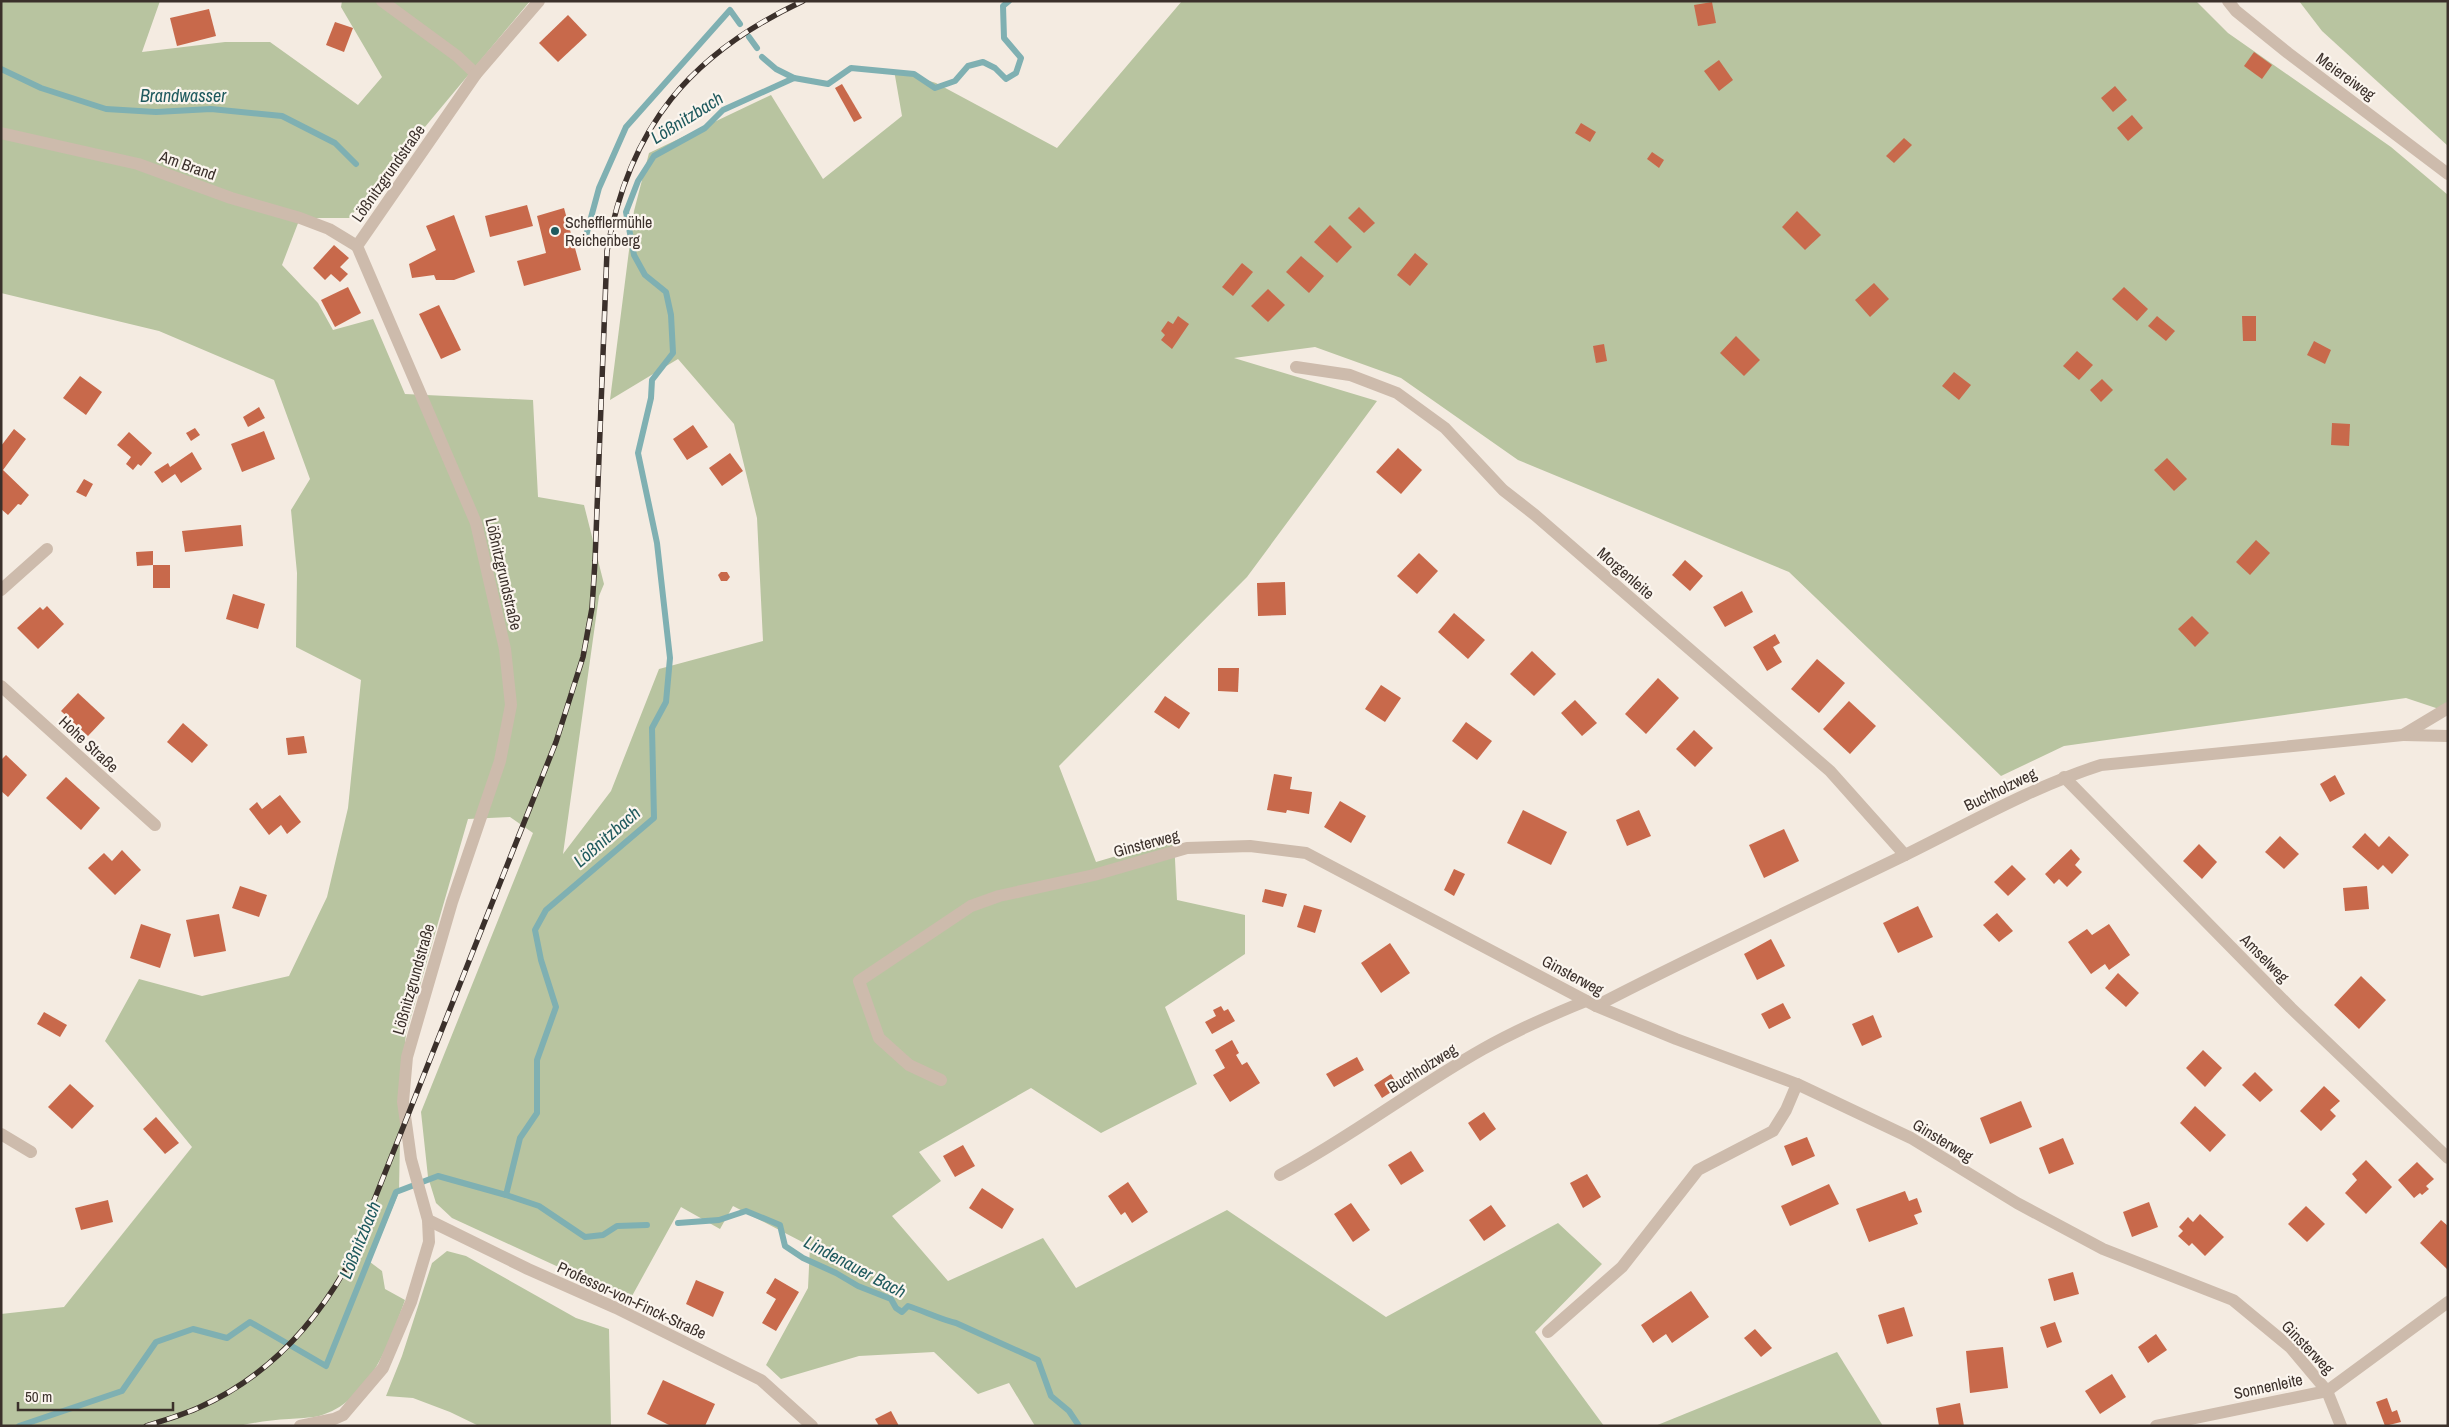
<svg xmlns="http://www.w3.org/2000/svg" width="2449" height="1427" viewBox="0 0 2449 1427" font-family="'Archivo Narrow',sans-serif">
	<rect width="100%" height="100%" fill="#f4ebe1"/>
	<g fill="#b8c4a0">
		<path d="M1,1h159l-18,51 83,-10h45l88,63 24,-28 -41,-70 1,-6h188l-181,217h-49l-18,47 36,38 15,27 40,-11 32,75 128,6 5,97 46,8 20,79 -5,12 -36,258 48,-63 48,-122 104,-28 -6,-123 -23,-94 -56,-65 -68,41 24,-189 15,-58 122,-58 52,84 79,-63 -8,-46 42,13 121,65 125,-147h1014l32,32 163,114 57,48v517l-42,-14 -342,48 -63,30 -212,-204 -271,-112 -117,-82 -86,-31 -81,11 143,43 -130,176 -188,189 37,96 78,-23 3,61 68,15v39l-80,53 32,77 -96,49 -70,-45 -112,64 22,29 -49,35 56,65 95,-43 33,50 151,-78 159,107 172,-94 44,41 -67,68 69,94h-569l-26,-43 -31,11 -44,-42 -75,4 -78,23 -15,-14 42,-77 2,-42 -77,-40 -13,23 -39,-22 -49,89 -67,-26 -113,-52 -16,-15 -8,-26 -7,-65 112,-279 -23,-16 -42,2 -62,215 -5,48 -2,110 -29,70 12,9 3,18 20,11c-16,44 -36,102 -86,116 -9,2 -21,2 -30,3 -17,1 -33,3 -50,7h-238v-112l63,-7 128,-160 -87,-106 34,-62 63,17 87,-20 38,-79 21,-89 13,-128 -65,-33 1,-74 -6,-63 19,-31 -36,-99 -115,-49 -158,-38z"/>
		<path d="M2299,1h149v145l-126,-115z"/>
		<path d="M447,1251l19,5 110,62 33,11 2,97h-132l-29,-14 -37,-14 -27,-2 16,-40 30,-93z"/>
		<path d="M1837,1352l46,74h-228z"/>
	</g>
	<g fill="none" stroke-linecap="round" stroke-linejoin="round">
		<g stroke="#7fb0b2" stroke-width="6">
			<path d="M749,37l8,11"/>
			<path d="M762,57l14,12 18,9"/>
			<path d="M1,69l40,19 65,21 50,3 55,-3 71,7 53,27 21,21"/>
			<path d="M586,236l13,-48 27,-61 104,-117 10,14"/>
			<path d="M506,1195l33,11 46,31 18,-2 14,-9 30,-1"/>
			<path d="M678,1223l41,-3 27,-9 34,14 5,21 18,12 33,15 22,13 33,13 5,9 6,4 6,-6c16,5 31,13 48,17l82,37 13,36 18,15 10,15"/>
			<path d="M19,1426l103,-35 34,-49 37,-13 34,9 23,-16 76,44 70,-174 42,-16 68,19 14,-57 17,-25v-53l19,-53 -15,-47 -6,-30 11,-20 108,-92 -2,-90 14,-26 4,-44 -13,-115 -19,-90 13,-55 1,-18 21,-27 -2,-38 -5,-23 -21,-17 -11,-20 -8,-43 12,-31 16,-25 51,-28 18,-18 71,-32 34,6 23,-16 63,6 21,14 20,-7 13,-15 15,-4 12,6 11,11 10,-6 5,-15 -17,-20 -1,-32 6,-5"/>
		</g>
	</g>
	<g fill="#c8694b">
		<path d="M1712,2l4,21 -18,3 -4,-21z"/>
		<path d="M209,9l7,27 -39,10 -7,-28z"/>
		<path d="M568,15l19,20 -29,27 -19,-19z"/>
		<path d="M335,22l18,6 -9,24 -18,-7z"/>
		<path d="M2254,52l18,13 -10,14 -18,-13z"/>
		<path d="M1719,60l14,20 -14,11 -15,-20z"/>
		<path d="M842,84l20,34 -8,4 -19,-34z"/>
		<path d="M2115,86l12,14 -14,12 -12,-14z"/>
		<path d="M2132,115l11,13 -15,13 -11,-13z"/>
		<path d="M1581,123l15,9 -6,10 -15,-9z"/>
		<path d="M1904,138l8,7 -18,18 -8,-7z"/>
		<path d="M1652,152l12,8 -5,8 -12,-9z"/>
		<path d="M527,205l6,21 -43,11 -5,-21z"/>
		<path d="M1359,207l16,16 -11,10 -16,-15z"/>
		<path d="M564,208l17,62 -57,16 -7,-25 29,-8 -9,-37z"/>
		<path d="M1797,211l24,24 -16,15 -23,-23z"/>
		<path d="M454,215l21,57 -21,8h-18l-2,-5 -22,3 -3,-14 27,-14 -10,-24z"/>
		<path d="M1330,225l22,22 -15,16 -23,-21z"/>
		<path d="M334,245l15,13 -9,9 8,7 -8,8 -9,-8 -6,6 -12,-12z"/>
		<path d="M1415,253l13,11 -18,22 -13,-11z"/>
		<path d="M1301,256l23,20 -15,17 -23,-21z"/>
		<path d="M1242,263l11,9 -20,24 -11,-9z"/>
		<path d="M1874,283l15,16 -19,18 -15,-17z"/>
		<path d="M348,287l13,26 -26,14 -14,-27z"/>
		<path d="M2124,287l24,22 -11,12 -25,-22z"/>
		<path d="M1268,289l17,16 -17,17 -17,-16z"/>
		<path d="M439,305l22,45 -20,9 -22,-45z"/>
		<path d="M1178,316l11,8 -17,25 -11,-9 4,-5 -4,-4 7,-10 5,3z"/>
		<path d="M2157,316l18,15 -9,10 -18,-15z"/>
		<path d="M2242,316h14v25h-13z"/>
		<path d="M1736,336l24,24 -16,16 -24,-23z"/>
		<path d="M2314,341l17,9 -6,14 -18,-9z"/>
		<path d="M1604,344l3,17 -11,2 -3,-17z"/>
		<path d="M2077,351l16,14 -14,15 -16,-14z"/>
		<path d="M1954,372l17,13 -12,15 -17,-14z"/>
		<path d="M80,376l22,16 -16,23 -23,-17z"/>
		<path d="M2102,379l11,11 -12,12 -11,-12z"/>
		<path d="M259,407l6,11 -17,9 -5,-10z"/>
		<path d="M2332,423l18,1 -1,22 -18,-1z"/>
		<path d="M693,425l15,22 -21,13 -14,-21z"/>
		<path d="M195,428l5,7 -9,6 -5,-8z"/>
		<path d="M14,429l12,10 -23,31 26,25 -8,10 -3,-1 -10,11 -7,-6v-63z"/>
		<path d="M264,431l11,28 -33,13 -11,-28z"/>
		<path d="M129,432l23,21 -11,13 -3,-2 -5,6 -7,-6 5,-7 -14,-12z"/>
		<path d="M1398,448l24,22 -21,24 -25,-22z"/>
		<path d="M192,452l10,17 -21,14 -6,-9 -13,9 -8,-11 14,-9 2,4z"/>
		<path d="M730,453l13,18 -21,15 -13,-18z"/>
		<path d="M2167,458l20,21 -13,12 -20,-21z"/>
		<path d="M84,479l9,5 -7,13 -10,-5z"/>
		<path d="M241,525l2,21 -58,6 -3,-21z"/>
		<path d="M2256,540l14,13 -20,22 -14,-13z"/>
		<path d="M153,551v14l-16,1 -1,-14z"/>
		<path d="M1419,553l19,18 -21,23 -20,-18z"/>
		<path d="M1685,560l18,16 -13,15 -18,-16z"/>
		<rect x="153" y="565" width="17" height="23"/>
		<path d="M721,572h6l3,5 -3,4h-6l-3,-6z"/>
		<path d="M1285,582l1,33 -28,1 -1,-33z"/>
		<path d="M1742,591l11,21 -28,15 -12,-20z"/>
		<path d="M233,594l32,10 -7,25 -32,-10z"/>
		<path d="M47,606l17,18 -26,25 -21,-21 23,-21 3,3z"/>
		<path d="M1454,613l31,27 -17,19 -30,-27z"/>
		<path d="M2192,616l17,17 -14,14 -17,-18z"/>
		<path d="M1775,634l5,9 -7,4 9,15 -15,9 -14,-24z"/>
		<path d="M1532,651l24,23 -22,22 -24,-22z"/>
		<path d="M1817,659l28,24 -26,30 -28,-24z"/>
		<path d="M1218,668h21l-1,24 -20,-1z"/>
		<path d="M1658,678l21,20 -33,36 -21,-20z"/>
		<path d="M1381,685l20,13 -16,24 -20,-13z"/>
		<path d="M78,693l27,25 -17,18 -27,-25z"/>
		<path d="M1165,696l25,17 -11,16 -25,-17z"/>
		<path d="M1575,700l22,23 -15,13 -21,-23z"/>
		<path d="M1849,701l27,25 -26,28 -27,-25z"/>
		<path d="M1466,722l26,19 -15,19 -25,-19z"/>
		<path d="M183,723l25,22 -16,18 -25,-21z"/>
		<path d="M1694,730l19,18 -18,19 -19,-18z"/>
		<path d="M304,736l3,17 -19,2 -2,-17z"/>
		<path d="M6,755l21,20 -19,22 -7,-6v-31z"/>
		<path d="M1274,774l18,3 -2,12 22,3 -3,22 -22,-4 -1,3 -19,-3z"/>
		<path d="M2335,775l10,19 -15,8 -10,-18z"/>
		<path d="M66,777l34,31 -19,22 -35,-32z"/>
		<path d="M280,795l21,27 -14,12 -6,-9 -12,10 -20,-26 8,-7 5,7z"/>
		<path d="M1340,801l26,15 -15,27 -27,-16z"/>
		<path d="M1523,810l44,22 -16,33 -44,-22z"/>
		<path d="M1639,810l12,26 -24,10 -11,-26z"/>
		<path d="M1784,829l15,32 -35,17 -15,-33z"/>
		<path d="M2365,833l14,14 10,-11 20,19 -17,19 -9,-9 -5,5 -26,-23z"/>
		<path d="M2280,836l19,18 -15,15 -19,-17z"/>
		<path d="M2199,844l18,18 -15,17 -19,-18z"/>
		<path d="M2071,849l9,10 -5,6 7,7 -15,15 -8,-8 -5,5 -9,-10z"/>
		<path d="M122,850l19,20 -26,25 -27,-27 16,-15 8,8z"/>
		<path d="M2012,865l14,14 -18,17 -14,-14z"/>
		<path d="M1454,869l11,5 -11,22 -10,-6z"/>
		<path d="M240,886l27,9 -8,22 -27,-9z"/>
		<path d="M2367,886l2,23 -24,2 -2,-23z"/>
		<path d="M1265,889l22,5 -4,13 -21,-5z"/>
		<path d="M1304,905l18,5 -7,23 -18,-6z"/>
		<path d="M1918,906l15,31 -35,16 -15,-30z"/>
		<path d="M1997,913l16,18 -14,11 -16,-17z"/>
		<path d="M219,914l7,37 -32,6 -8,-37z"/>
		<path d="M141,924l30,10 -11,34 -30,-10z"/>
		<path d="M2109,924l21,31 -21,15 -4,-6 -14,10 -23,-32 19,-13 5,6z"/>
		<path d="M1771,939l14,27 -28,14 -13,-26z"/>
		<path d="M1390,943l20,30 -29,20 -20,-30z"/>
		<path d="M2118,973l21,20 -13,14 -21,-19z"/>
		<path d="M2361,976l25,24 -27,29 -25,-24z"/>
		<path d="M1783,1003l8,15 -22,11 -8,-15z"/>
		<path d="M1221,1006l3,5 4,-2 7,12 -23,13 -7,-12 11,-6 -3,-6z"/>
		<path d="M44,1012l23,13 -7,12 -23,-13z"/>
		<path d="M1873,1015l9,22 -20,9 -10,-22z"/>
		<path d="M1232,1040l7,13 -3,2 6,10 5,-3 13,21 -30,19 -17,-27 12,-7 -10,-18z"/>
		<path d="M2203,1050l19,18 -17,19 -19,-19z"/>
		<path d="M1357,1057l7,13 -30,17 -8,-13z"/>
		<path d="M2255,1072l18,18 -13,12 -18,-17z"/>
		<path d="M1391,1074l8,13 -17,11 -8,-13z"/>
		<path d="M70,1084l24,22 -22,23 -24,-22z"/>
		<path d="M2324,1086l16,15 -10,9 6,6 -15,15 -21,-20z"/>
		<path d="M2021,1101l11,26 -42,17 -10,-26z"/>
		<path d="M2195,1106l31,29 -16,17 -30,-29z"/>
		<path d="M1484,1112l12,17 -16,12 -12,-18z"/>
		<path d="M156,1117l23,26 -14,11 -22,-25z"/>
		<path d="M1807,1137l8,19 -23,10 -8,-20z"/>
		<path d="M2063,1138l11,26 -25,10 -10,-26z"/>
		<path d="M963,1145l12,21 -20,11 -12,-21z"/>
		<path d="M1411,1151l13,20 -23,14 -13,-20z"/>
		<path d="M2366,1160l26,27 -26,27 -21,-21 12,-13 -5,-6z"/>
		<path d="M2417,1162l17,17 -8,7 3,3 -7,6 -2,-2 -6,5 -16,-18z"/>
		<path d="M1587,1174l14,23 -18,11 -13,-25z"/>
		<path d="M1128,1182l20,30 -16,11 -7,-11 -4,3 -13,-19z"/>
		<path d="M1829,1184l10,20 -49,22 -9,-20z"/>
		<path d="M982,1188l32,21 -12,20 -33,-21z"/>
		<path d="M1905,1191l4,10 8,-3 5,14 -8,3 4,9 -49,18 -13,-33z"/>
		<path d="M108,1200l5,22 -32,8 -6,-22z"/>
		<path d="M2149,1202l9,25 -26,10 -9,-25z"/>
		<path d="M1351,1203l19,27 -17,12 -19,-28z"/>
		<path d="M1491,1205l15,21 -22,15 -15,-21z"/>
		<path d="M2306,1206l19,18 -18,18 -19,-18z"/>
		<path d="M2200,1214l24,23 -19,19 -13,-13 -3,3 -11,-10 5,-5 -4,-4 9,-10 5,5z"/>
		<path d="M2441,1220l7,6v44l-28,-27z"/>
		<path d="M2073,1272l6,22 -25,7 -6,-22z"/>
		<path d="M775,1278l24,14 -23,39 -14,-8 14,-24 -10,-6z"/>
		<path d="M696,1280l28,12 -11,25 -27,-13z"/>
		<path d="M1691,1291l18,26 -37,26 -6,-9 -13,9 -12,-18z"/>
		<path d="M1904,1307l9,29 -26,8 -9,-29z"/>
		<path d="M2055,1322l7,20 -15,6 -7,-21z"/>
		<path d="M1755,1329l17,19 -11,9 -17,-19z"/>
		<path d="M2156,1334l11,16 -19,13 -10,-16z"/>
		<path d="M2003,1347l5,41 -38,5 -4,-42z"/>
		<path d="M2112,1374l14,23 -26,17 -15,-23z"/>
		<path d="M663,1380l52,24 -10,22h-34l-24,-12z"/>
		<path d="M2387,1398l5,14 5,-2 4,12 -16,4 -9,-24z"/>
		<path d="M1960,1403l4,23h-25l-3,-18z"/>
		<path d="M891,1411l8,15h-20l-4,-7z"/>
	</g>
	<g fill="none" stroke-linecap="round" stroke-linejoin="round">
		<g stroke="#cdbbac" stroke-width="12">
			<path d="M382,1l75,55 19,18"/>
			<path d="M2228,1l8,10 52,42 160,121"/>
			<path d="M1,133l137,31 93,34 69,20 29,11 28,17"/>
			<path d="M1296,367l54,8 47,18 48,35 58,62 32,25 295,256 75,84"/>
			<path d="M1,590l46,-41"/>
			<path d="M1,686l154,139"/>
			<path d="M2403,735l45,1"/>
			<path d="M2064,777l227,231 157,150"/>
			<path d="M1596,1006c102,-53 206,-101 309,-151 65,-32 127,-68 196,-90l302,-30 45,-27"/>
			<path d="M941,1080l-32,-15 -30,-27 -20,-57 112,-75 28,-10 95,-21 93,-27 63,-2 56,7 290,153 80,33 121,45 114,54 106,65 86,46 130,51 57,47 37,44 14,35"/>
			<path d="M1,1134l30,18"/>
			<path d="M1280,1175c71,-38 134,-87 203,-126 34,-19 68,-34 103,-48"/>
			<path d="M1548,1332l74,-65 76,-97 75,-39 13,-21 11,-26"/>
			<path d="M300,1426l34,-7 9,-4 40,-47 28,-66 18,-60 -1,-22"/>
			<path d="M2156,1426l171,-35 121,-89"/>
		</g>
		<path stroke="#cdbbac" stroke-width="12" d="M539,1l-63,73 -119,172 119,277 29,126 6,56 -11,56 -48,141 -45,155 -4,45 3,21 5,36 17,61 100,49 88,39 145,72 51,46"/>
		<g stroke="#3b302b" stroke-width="5.5">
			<path id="rail" d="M146,1426c18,-6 37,-11 54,-19 67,-30 115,-82 150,-146l206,-519 27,-85 9,-49 3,-47 12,-310c22,-124 83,-197 196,-250"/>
		</g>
		<use href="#rail" stroke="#fbf5ee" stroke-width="4" stroke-dasharray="11" stroke-linecap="butt"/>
	</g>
	<circle fill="#1f5a5e" stroke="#fbf5ee" stroke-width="2" cx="555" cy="231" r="5"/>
	<g text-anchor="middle" stroke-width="4.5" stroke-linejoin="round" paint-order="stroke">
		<g font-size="16" fill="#3b302b" stroke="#fbf5ee">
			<text transform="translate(2346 76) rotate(36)" y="6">Meiereiweg</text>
			<text transform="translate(188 165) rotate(20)" y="6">Am Brand</text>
			<text transform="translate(388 173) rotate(-55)" y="6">Lößnitzgrundstraße</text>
			<text transform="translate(1626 573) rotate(41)" y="6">Morgenleite</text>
			<text transform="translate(504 574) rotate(77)" y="6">Lößnitzgrundstraße</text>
			<text transform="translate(89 744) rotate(43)" y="6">Hohe Straße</text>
			<text transform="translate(2000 789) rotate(-26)" y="6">Buchholzweg</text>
			<text transform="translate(1146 843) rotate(-15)" y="6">Ginsterweg</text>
			<text transform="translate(2265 958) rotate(45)" y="6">Amselweg</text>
			<text transform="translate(1573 975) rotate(28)" y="6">Ginsterweg</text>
			<text transform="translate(413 979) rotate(-74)" y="6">Lößnitzgrundstraße</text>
			<text transform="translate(1422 1068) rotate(-32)" y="6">Buchholzweg</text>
			<text transform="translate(1943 1140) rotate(31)" y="6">Ginsterweg</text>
			<text transform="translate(632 1300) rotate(25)" y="6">Professor-von-Finck-Straße</text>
			<text transform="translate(2308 1347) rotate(46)" y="6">Ginsterweg</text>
			<text transform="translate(2268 1386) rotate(-12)" y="6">Sonnenleite</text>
		</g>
		<g font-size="16" fill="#3b302b" stroke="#fbf5ee" text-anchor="start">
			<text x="565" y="228">Schefflermühle<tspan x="565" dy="18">Reichenberg</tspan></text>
		</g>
		<g font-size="18" font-style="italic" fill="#1f5a5e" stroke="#fbf5ee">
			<text x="183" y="102">Brandwasser</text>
			<text transform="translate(687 118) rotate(-32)" y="6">Lößnitzbach</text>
			<text transform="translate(607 837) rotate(-41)" y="6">Lößnitzbach</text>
			<text transform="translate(360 1240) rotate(-68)" y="6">Lößnitzbach</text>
			<text transform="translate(855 1267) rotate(28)" y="6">Lindenauer Bach</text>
		</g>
	</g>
	<rect width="2449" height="1427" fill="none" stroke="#3b302b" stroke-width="5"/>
	<path d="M18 1402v8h155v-8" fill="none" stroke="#3b302b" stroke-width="2.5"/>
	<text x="25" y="1402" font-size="15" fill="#3b302b" stroke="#fbf5ee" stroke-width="4" paint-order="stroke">50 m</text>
</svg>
